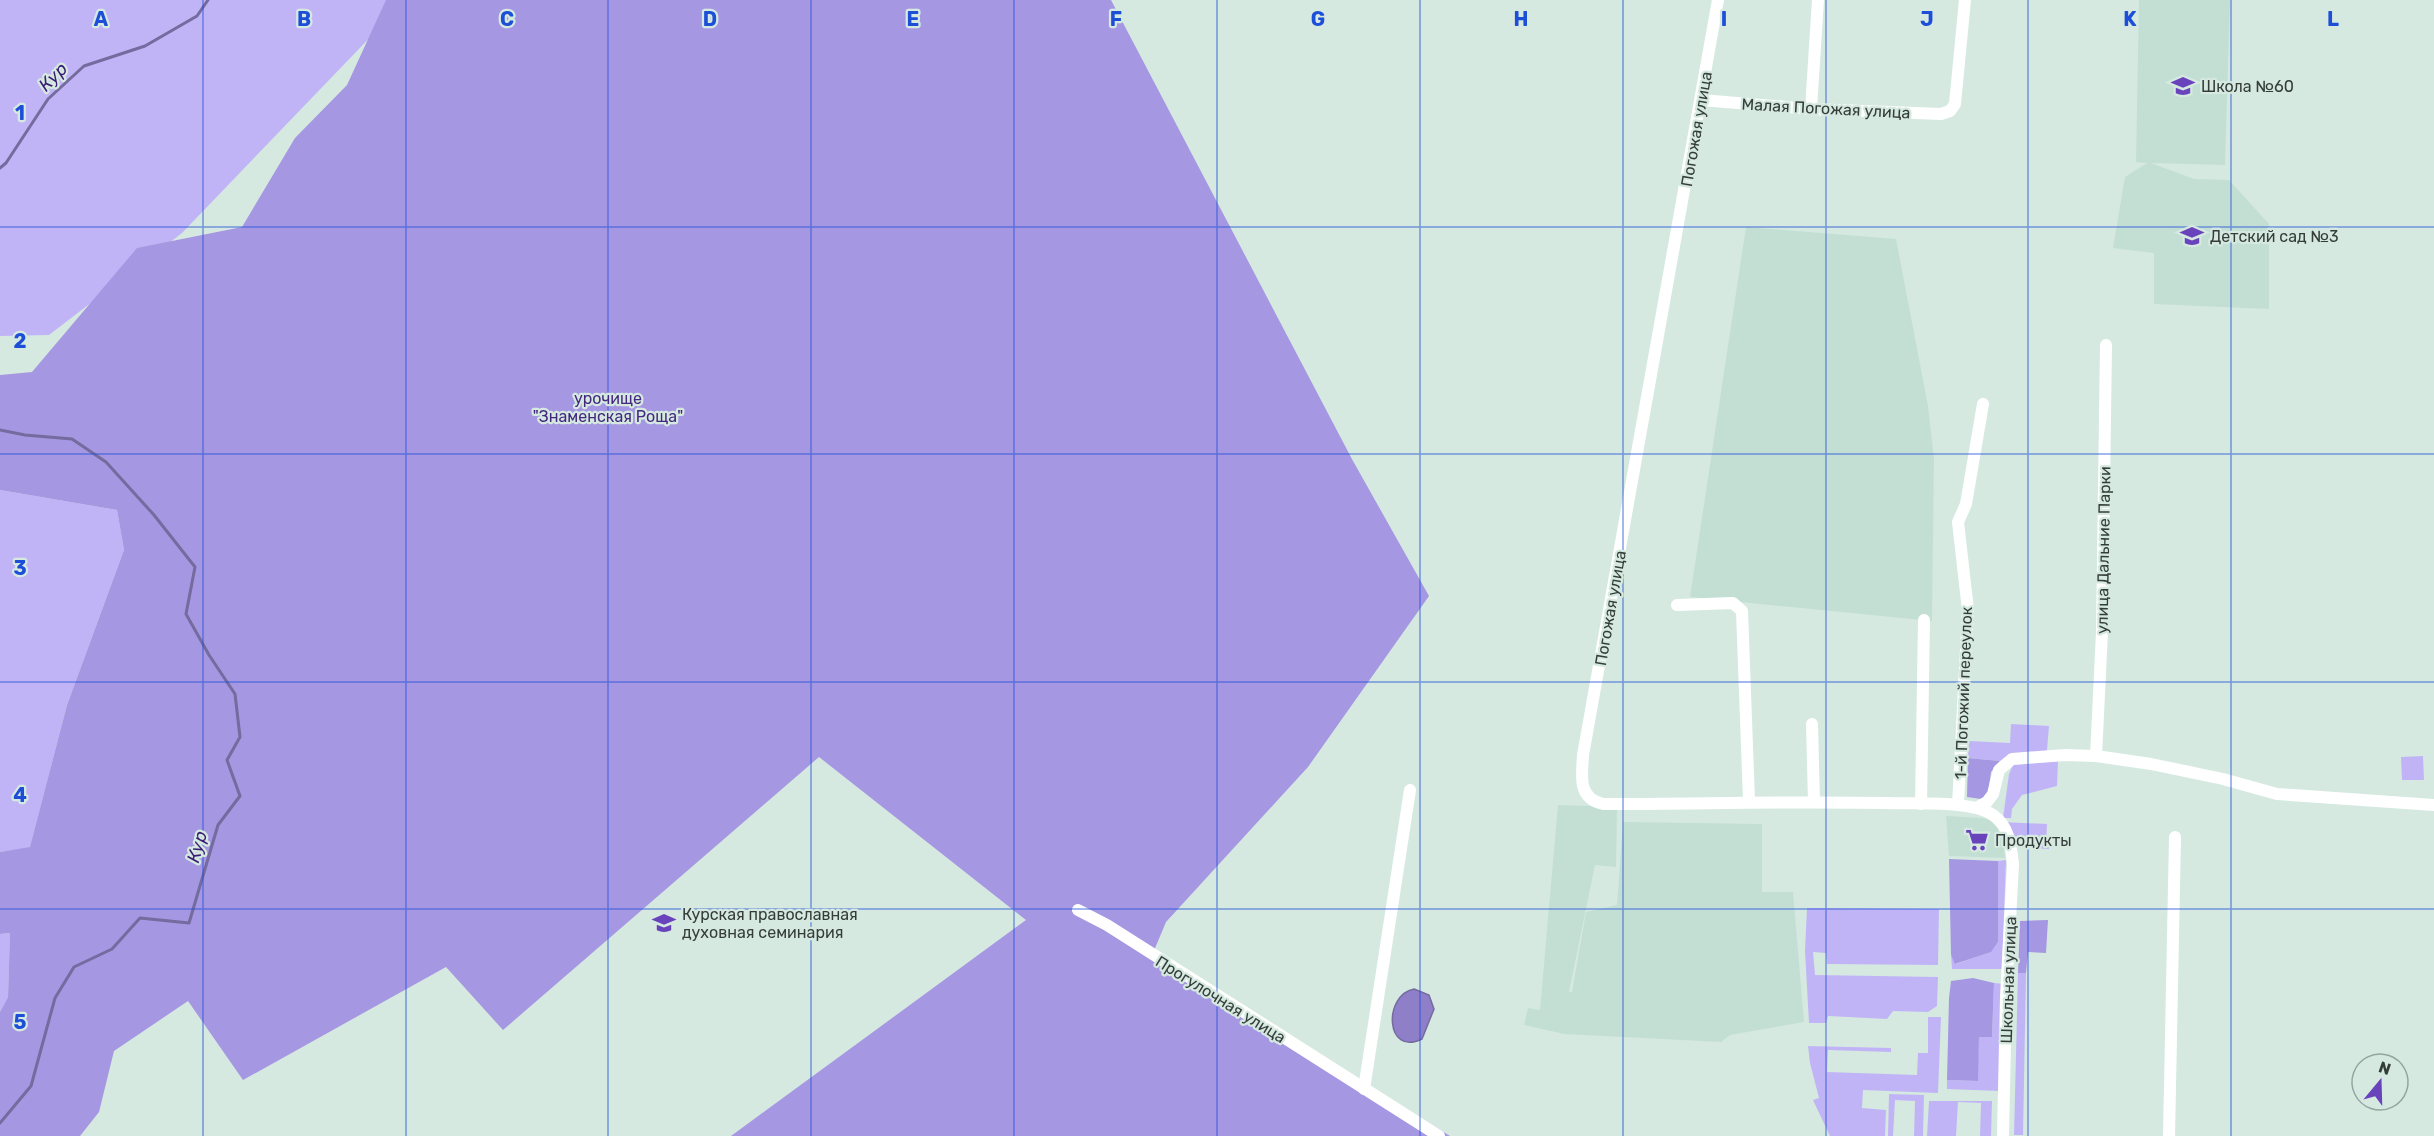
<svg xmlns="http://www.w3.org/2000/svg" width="2434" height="1136" viewBox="0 0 2434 1136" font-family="Rubik,sans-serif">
	<rect width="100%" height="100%" fill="#d5e9e1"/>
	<g fill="#c3dfd4">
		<path d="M2139,0h91l-5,165 -74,-2 43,16 35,1 40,44v85l-115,-5v-51l-41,-5 12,-71 22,-14 -11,-1z"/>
		<path d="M1746,227l150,12 32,167 6,53 -2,162 -242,-24z"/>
		<path d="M1558,805l59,2 -1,60 -21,-2 -26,127h3l14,-80 31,-7 6,-83 139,2v68h31l11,130 -74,13 -9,7 -157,-8 -40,-9 4,-17 12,2z"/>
		<path d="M1946,816l37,2 11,4 8,8 3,28 -56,-2z"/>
	</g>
	<g fill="#c1b4f6">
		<path d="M0,0h406l-224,233 -133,102 -49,1z"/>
		<path d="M0,490l117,20 7,40 -57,155 -37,143 -30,4z"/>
		<path d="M2011,724l38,2 -2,24 -5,3 -18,-1 -24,9 -32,-3 1,-17 41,2z"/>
		<path d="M2423,756l1,24h-22l-1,-23z"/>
		<path d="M2058,761l-1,25 -35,9 -10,14 -1,9h-8l6,-44 4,-9z"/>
		<path d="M2002,822l45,2 -1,20 3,1v4l-38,-2z"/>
		<path d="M2006,860l-4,109h-50l-1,-14 5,9 34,-12 8,-10v-81z"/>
		<path d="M1807,908l132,1 -1,56 -111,-1 -1,-11 -13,-1 2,23 123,2 -1,29 -9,6 -35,-1 -6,8 -59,-3 -2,7h-17l-4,-72z"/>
		<path d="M10,933l-2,64 -8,15v-78z"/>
		<path d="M2018,973h8l-3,162h-9z"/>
		<path d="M1994,983l10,1 -4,107 -53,-2v-9l30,1 2,-45 13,1z"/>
		<path d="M1928,1017h13l-3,76 -75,-3 -1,18 24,2 -1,26h-55l-17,-36 6,-2 -9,-35 -2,-17 83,2v4l-63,-2 -1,22 90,3 1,-22h10z"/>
		<path d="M1889,1094l35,1 -1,41h-9l1,-35 -20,-1 -2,36h-5z"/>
		<path d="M1929,1101h63l-1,35h-11l1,-33 -23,-1 -2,34h-29z"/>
	</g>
	<g fill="#a697e2">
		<path d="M386,0h725l242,461 76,135 -121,171 -142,155 -13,31 297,183h-719l295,-216 -207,-163 -316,273 -57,-63 -203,113 -55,-79 -74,50 -15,61 -19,24h-80v-124l8,-15 2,-64 -10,1v-82l30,-5 37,-142 57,-155 -7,-40 -117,-20v-115l32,-3 105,-124 105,-21 53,-89 52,-53z"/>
		<path d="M1968,758l32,3 -9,11 -3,22 -7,5 -14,-2z"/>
		<path d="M1949,859l49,2v81l-7,10 -36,12 -4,-9z"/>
		<path d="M2048,920l-2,33 -18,-1 -2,21h-8l2,-52z"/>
		<path d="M1973,978l21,5 -2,54h-13l-1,44 -31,-1 2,-82 2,-17z"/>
	</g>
	<path fill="#8f7fc9" stroke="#746b9e" stroke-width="1.5" d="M1414,989l15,6 5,14 -12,30c-37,18 -39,-44 -8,-50z"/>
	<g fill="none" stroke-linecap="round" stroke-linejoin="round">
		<g stroke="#746b9e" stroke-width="3">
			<path d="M0,168l6,-5 42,-64 36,-33 61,-20 52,-30 11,-16"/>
			<path d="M0,430l25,5 47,4 34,23 48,53 41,52 -9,47 23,41 26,39 5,43 -13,23 13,36 -22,29 -29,98 -49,-5 -28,31 -38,18 -19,31 -24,88 -31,37"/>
		</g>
		<g stroke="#fff" stroke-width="12">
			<path d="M1718,0l-135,755c-1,21 -6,43 20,49 94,0 188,-3 283,-1 27,1 85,-3 107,12 16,11 18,30 20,49l-7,133 -3,139"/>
			<path d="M1701,100l110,9 130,5 9,-3 5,-7 10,-104"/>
			<path d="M1811,109l7,-109"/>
			<path d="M1677,605l56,-2 9,8 7,190"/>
			<path d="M1812,724l2,78"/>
			<path d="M2096,756l6,-124 4,-287"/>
			<path d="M1921,804l3,-184"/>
			<path d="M1958,805l10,-195 -10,-88 8,-18 17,-100"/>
			<path d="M1978,807l9,-5 6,-8 6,-24 13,-11 53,-4 31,1 55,8 72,15 54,15 157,11"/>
			<path d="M1078,910l29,15 332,211"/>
			<path d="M1364,1089l46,-299"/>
			<path d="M2169,1136l6,-299"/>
		</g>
	</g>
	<path fill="none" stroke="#1d4ed8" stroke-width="1.5" stroke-opacity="0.55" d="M203,0v1136M406,0v1136M608,0v1136M811,0v1136M1014,0v1136M1217,0v1136M1420,0v1136M1623,0v1136M1826,0v1136M2028,0v1136M2231,0v1136M0,227h2434M0,454h2434M0,682h2434M0,909h2434"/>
	<defs>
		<g id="school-bare" transform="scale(1.8)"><path d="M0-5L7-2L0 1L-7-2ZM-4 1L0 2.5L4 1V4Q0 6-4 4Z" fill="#6943bc" stroke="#d5e9e1" stroke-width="2.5" paint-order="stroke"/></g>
		<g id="supermarket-bare" transform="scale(1.8)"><path d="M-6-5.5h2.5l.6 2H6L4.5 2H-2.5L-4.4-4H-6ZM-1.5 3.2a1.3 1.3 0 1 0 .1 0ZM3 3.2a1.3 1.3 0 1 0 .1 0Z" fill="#6943bc" stroke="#d5e9e1" stroke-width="2.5" paint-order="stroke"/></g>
		<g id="university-bare" transform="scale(1.8)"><path d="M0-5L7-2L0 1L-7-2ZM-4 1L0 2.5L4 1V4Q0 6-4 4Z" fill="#6943bc" stroke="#d5e9e1" stroke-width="2.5" paint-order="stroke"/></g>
	</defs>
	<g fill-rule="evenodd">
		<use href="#school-bare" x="2183" y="86"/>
		<use href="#school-bare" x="2192" y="236"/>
		<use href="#supermarket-bare" x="1977" y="840"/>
		<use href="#university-bare" x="664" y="923"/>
	</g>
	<g text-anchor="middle" stroke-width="4.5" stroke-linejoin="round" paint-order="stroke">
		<g font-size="16" fill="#353d3a" stroke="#d5e9e1" text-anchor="start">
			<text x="2201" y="92">Школа №60</text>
			<text x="2210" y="242">Детский сад №3</text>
			<text x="1995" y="846">Продукты</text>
			<text x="682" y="920">Курская православная<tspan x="682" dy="18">духовная семинария</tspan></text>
		</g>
		<g font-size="16" fill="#353d3a" stroke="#d5e9e1">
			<text transform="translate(1826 108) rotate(3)" y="6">Малая Погожая улица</text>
			<text transform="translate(1696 129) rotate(-80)" y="6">Погожая улица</text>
			<text transform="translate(2103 550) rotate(-89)" y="6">улица Дальние Парки</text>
			<text transform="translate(1610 608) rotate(-80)" y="6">Погожая улица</text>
			<text transform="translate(1963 693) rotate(-88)" y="6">1-й Погожий переулок</text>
			<text transform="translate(2008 980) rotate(-88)" y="6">Школьная улица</text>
			<text transform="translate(1221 999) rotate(32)" y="6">Прогулочная улица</text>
		</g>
		<g font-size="16" fill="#44287f" stroke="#d5e9e1">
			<text x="608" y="404">урочище<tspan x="608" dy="18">"Знаменская Роща"</tspan></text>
		</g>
		<g font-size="18" font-style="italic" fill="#3a1c73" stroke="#d5e9e1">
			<text transform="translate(53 77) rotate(-45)" y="6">Кур</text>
			<text transform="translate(197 847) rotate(-74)" y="6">Кур</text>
		</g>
	</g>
	<g font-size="20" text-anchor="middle" font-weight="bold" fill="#1d4ed8" stroke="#d5e9e1" stroke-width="4.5" stroke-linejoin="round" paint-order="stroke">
		<text x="101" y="26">A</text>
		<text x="304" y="26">B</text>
		<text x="507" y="26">C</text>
		<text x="710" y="26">D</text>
		<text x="913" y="26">E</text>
		<text x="1116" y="26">F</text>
		<text x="1318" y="26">G</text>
		<text x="1521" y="26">H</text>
		<text x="1724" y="26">I</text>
		<text x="1927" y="26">J</text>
		<text x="2130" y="26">K</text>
		<text x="2333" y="26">L</text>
		<text x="20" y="120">1</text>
		<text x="20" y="348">2</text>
		<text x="20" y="575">3</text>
		<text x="20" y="802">4</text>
		<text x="20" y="1029">5</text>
	</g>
	<g transform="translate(2380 1082) rotate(19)"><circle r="28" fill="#d5e9e1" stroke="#95a49e" stroke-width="1.5"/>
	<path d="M0-4.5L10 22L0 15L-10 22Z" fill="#6943bc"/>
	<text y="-9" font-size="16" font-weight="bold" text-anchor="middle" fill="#353d3a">N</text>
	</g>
</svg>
